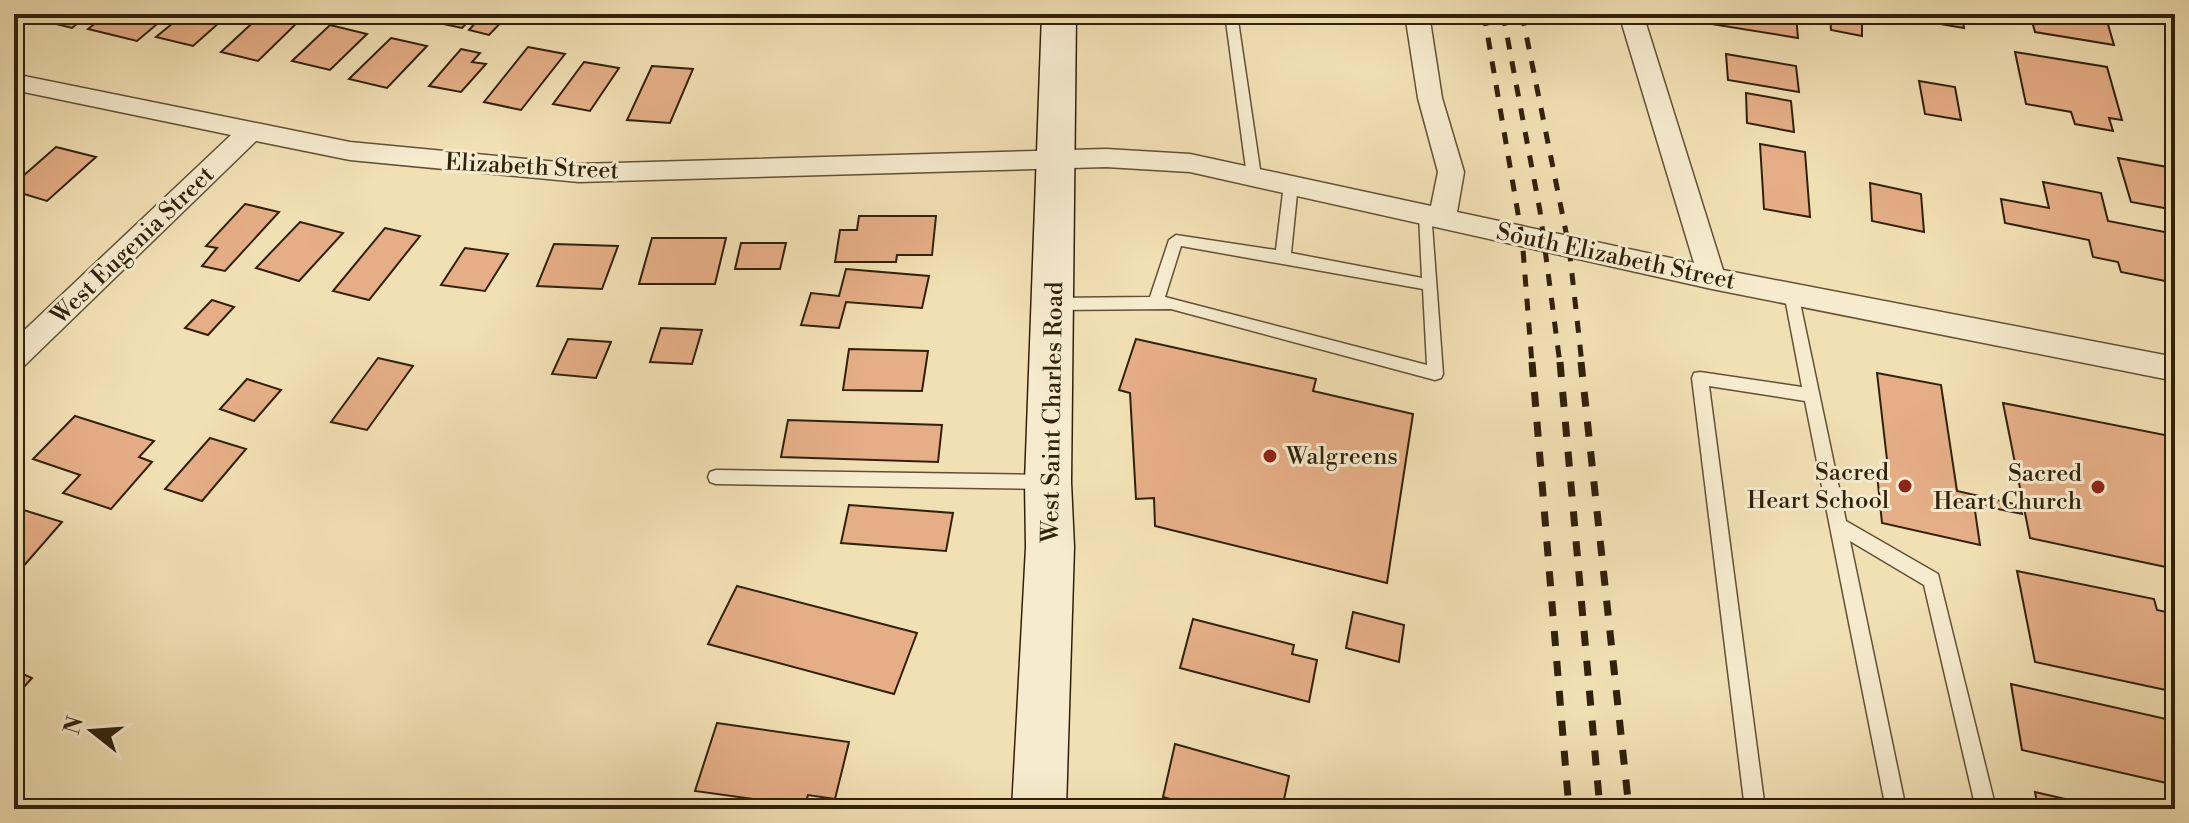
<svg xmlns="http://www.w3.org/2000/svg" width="2189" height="823" viewBox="0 0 2189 823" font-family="'Libre Bodoni',serif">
	<rect width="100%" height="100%" fill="#f1e0b4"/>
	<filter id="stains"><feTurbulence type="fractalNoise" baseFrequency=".0025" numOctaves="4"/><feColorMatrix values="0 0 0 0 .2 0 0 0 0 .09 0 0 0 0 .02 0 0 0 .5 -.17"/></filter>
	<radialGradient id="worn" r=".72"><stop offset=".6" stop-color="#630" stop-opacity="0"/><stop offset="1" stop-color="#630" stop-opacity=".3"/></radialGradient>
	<g fill="#e5ae87" stroke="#31210a" stroke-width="2">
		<path d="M43,14h46l-17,14 -36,-9z"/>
		<path d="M107,14h62l-32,27 -49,-12z"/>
		<path d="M184,14h45l-36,32 -37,-9z"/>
		<path d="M262,14l40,4 -44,43 -37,-9z"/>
		<path d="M453,14h23l-14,14 -19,-4z"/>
		<path d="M483,14h26l-20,21 -20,-5z"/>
		<path d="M658,14h31l-6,10 -29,-5z"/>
		<path d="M1711,14l85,1 2,23 -87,-14z"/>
		<path d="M1921,14h41l2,14 -42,-7z"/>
		<path d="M2030,14h75l9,31 -79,-13z"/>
		<path d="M1830,15l32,6v15l-31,-6z"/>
		<path d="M330,25l37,9 -37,36 -38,-9z"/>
		<path d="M391,38l36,8 -40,42 -38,-9z"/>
		<path d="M528,47l37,7 -44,56 -37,-8z"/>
		<path d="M461,49l19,4 -8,9 14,2 -25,28 -32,-6z"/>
		<path d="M2015,52l92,15 15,53 -13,-2 4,13 -38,-7 -4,-12 -45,-8z"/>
		<path d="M1726,54l70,12 3,26 -71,-12z"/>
		<path d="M584,62l35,6 -29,43 -37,-7z"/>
		<path d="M652,66l41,3 -23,54 -43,-3z"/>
		<path d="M1919,81l36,6 6,33 -36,-6z"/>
		<path d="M1746,93l45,8 3,31 -47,-9z"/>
		<path d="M1760,144l45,8 5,65 -46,-8z"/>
		<path d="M56,147l40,10 -49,44 -33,-10v-7z"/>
		<path d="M2118,158l49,9 8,24v19l-44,-8z"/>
		<path d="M2043,182l58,11 7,28 67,13v49l-54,-11 -3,-10 -25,-5 -4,-17 -84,-17 -4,-24 48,9z"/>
		<path d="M1870,183l51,11 3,38 -52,-11z"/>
		<path d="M245,204l34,8 -54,59 -23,-5 15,-18 -11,-2z"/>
		<path d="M859,216h77l-4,39h-35l-1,7h-61l5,-32h17z"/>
		<path d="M300,222l43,11 -44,48 -43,-13z"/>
		<path d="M385,228l35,8 -51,64 -36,-9z"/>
		<path d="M652,238h74l-11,46h-76z"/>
		<path d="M741,243h45l-6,26h-45z"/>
		<path d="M554,244l64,2 -16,43 -65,-3z"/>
		<path d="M465,248l43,6 -23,37 -44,-6z"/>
		<path d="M846,269l83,7 -7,32 -76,-6 -7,26 -38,-3 10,-32 28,3z"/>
		<path d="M212,300l22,7 -26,28 -23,-7z"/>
		<path d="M661,328l41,2 -10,34 -42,-2z"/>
		<path d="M568,339l43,3 -15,36 -44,-4z"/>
		<path d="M1136,339l180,40 -3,12 100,23 -26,169 -232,-57 -1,-28 -18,1 -6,-106 -11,-3z"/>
		<path d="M849,349l79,2 -6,40 -79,-1z"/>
		<path d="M378,358l35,8 -46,64 -36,-8z"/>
		<path d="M1877,373l64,12 16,106 62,14 3,9 -48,-10 6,41 -98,-22 -5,-49 12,3z"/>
		<path d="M247,379l34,11 -27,31 -34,-12z"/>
		<path d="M2003,403l172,34v132l-145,-31z"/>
		<path d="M75,416l79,25 -15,16 13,5 -41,47 -48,-16 17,-18 -47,-16z"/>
		<path d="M788,420l154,5 -4,37 -157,-5z"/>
		<path d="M210,438l36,11 -44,52 -37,-12z"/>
		<path d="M849,505l104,8 -7,38 -105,-8z"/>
		<path d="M14,507l48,15 -48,55z"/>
		<path d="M2017,571l137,28 3,11 18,4v78l-140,-30z"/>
		<path d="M737,586l180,47 -23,61 -186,-50z"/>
		<path d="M1353,612l51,13 -5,37 -53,-14z"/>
		<path d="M1193,619l101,26 -2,9 25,6 -8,42 -129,-34z"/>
		<path d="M14,670l18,8 -18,20z"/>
		<path d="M2011,684l164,37v64l-153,-35z"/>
		<path d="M717,723l132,19 -14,57 -27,-4 -3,11 -110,-15z"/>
		<path d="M1175,744l114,32 -7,33h-78l-41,-12z"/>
		<path d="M2035,792l73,17h-70z"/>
	</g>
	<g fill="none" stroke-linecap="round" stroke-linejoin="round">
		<g stroke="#615134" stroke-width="3">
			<g id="lane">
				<path d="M1225,14h12l24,162 -7,5 -7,-5z"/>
				<path d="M1291,179l7,5 -7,69 131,25 -3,-63 7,-5 5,1 12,163 -2,4 -6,2 -264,-71 -117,1 -8,-6 8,-6 96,-1 19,-57 7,-5 100,15 8,-66zM1181,246l242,43 4,76 -262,-68z"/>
				<path d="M1791,287l7,6 48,228 92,53 58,235h-20l-52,-224 -74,-44 56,268h-20l-81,-408 -96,-15 56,423h-20l-53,-431 2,-5 6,-1 102,15 -18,-94z"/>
				<path d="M716,470l331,5 6,2 2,5 -2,5 -6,2 -331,-5 -6,-2 -2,-5 2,-5z"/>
			</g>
		</g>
		<g stroke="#615134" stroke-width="3">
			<path id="street" d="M1405,14h24l13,84 22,74 -7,40 237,51 -75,-249h24l80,256 452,87v24l-463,-92 -522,-117 -84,-5 -527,15 -229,-22 -94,-19 -232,225 -10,4v-30l217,-205 -217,-45v-16l336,68 229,22 527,-15 84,5 241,52 7,-34 -20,-74z"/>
		</g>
		<g stroke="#31210a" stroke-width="3">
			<path id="secondary" d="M1042,14h34l-5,468 3,65 -8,262h-54l14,-262 -1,-65z"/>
		</g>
		<use href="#lane" fill="#f6ebce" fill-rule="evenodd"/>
		<use href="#street" fill="#f6ebce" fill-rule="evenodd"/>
		<use href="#secondary" fill="#f6ebce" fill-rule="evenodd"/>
		<g stroke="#31210a" stroke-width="5" stroke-dasharray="12 12" stroke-linecap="butt">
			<path d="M1484,14l38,223 10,127"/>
			<path d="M1503,14l37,197 20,153"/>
			<path d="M1522,14l47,233 13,117"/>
		</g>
		<g stroke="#31210a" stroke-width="7" stroke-dasharray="15 15" stroke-linecap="butt">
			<path d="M1532,362l37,447"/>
			<path d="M1560,362l40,447"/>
			<path d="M1581,362l48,447"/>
		</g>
	</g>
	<g fill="#8f2418" stroke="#f6ebce" stroke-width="3">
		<circle cx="1270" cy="456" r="8"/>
		<circle cx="1905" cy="486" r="8"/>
		<circle cx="2098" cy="487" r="8"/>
	</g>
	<g text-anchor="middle" stroke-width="6" stroke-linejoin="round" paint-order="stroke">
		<g font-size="24" fill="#31210a" stroke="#f6ebce">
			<text transform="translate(532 166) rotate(3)" y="8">Elizabeth Street</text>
			<text transform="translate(132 245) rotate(-44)" y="8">West Eugenia Street</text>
			<text transform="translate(1616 256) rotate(12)" y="8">South Elizabeth Street</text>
			<text transform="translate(1052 412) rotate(-89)" y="8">West Saint Charles Road</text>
		</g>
		<g font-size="24" fill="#31210a" stroke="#f6ebce" text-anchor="end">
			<text x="1286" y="464" text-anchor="start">Walgreens</text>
			<text x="1889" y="480">Sacred<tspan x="1889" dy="28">Heart School</tspan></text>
			<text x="2082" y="481">Sacred<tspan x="2082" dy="28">Heart Church</tspan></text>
		</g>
	</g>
	<rect width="2189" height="823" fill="none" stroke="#f1e0b4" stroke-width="48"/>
	<rect x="16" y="16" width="2157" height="791" fill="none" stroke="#31210a" stroke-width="4"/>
	<rect x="24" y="24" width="2141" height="775" fill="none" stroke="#31210a" stroke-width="2"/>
	<g transform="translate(92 731) rotate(287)" stroke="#f6ebce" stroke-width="6" paint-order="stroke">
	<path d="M0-6L14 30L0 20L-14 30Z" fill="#31210a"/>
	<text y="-12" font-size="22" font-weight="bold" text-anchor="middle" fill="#31210a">N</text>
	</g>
	<rect width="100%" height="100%" filter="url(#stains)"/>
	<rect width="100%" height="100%" fill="url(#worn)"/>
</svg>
